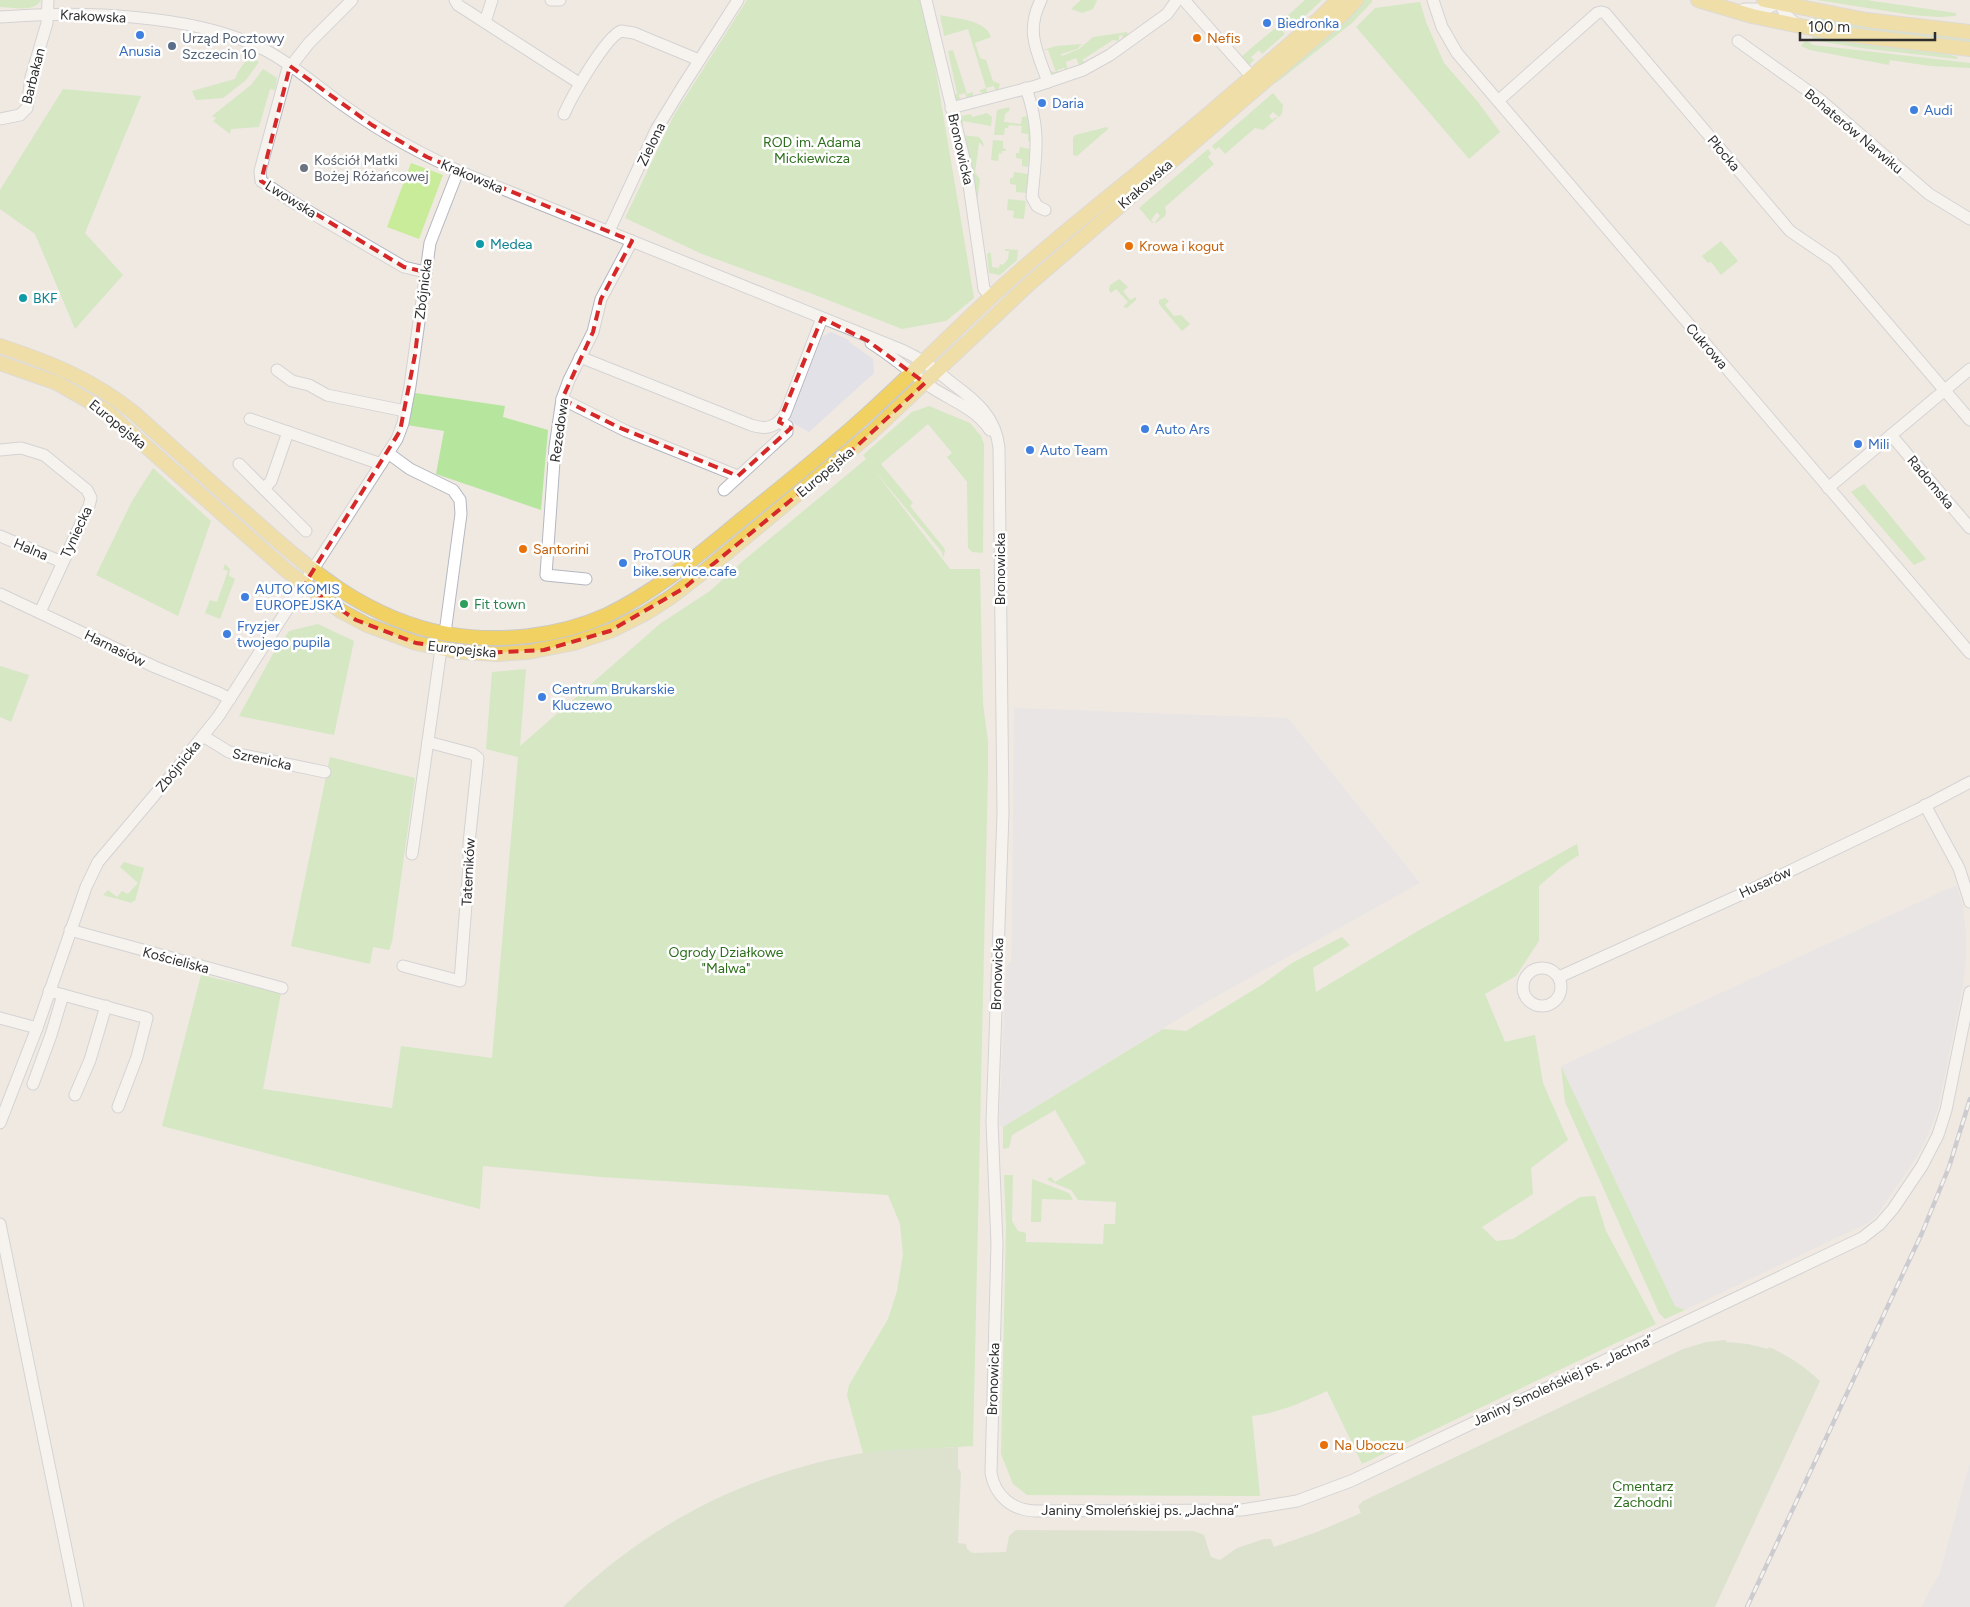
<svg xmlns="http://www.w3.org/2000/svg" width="1970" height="1607" viewBox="0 0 1970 1607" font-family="Figtree,sans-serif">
	<rect width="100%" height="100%" fill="#efe9e1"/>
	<g fill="#e3e1e8">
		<path d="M831,332l18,8v2l24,17 1,14 -65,59 -20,-11 33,-84z"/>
		<path d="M1014,708l274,10 132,165 -217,121 -200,123 -4,-2 7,-155 2,-7h3l1,-38z"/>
		<path d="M1956,885l7,21 3,27v27l-3,26 -25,123 -9,24 -12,24 -40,58 -9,8 -183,87 -10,-4 -114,-240z"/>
		<path d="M1970,1463v144h-49l19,-35z"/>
	</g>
	<g fill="#b6e59e">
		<path d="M0,0h41c-7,13 -28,7 -41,7z"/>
		<path d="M747,0h173l13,54 41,244 -28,23 -44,8 -92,-36 -108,-39 -77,-36 49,-103z"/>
		<path d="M1081,0h16l-4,9 -11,4 -11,-4z"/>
		<path d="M1305,0h17l-30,28 -8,-9z"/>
		<path d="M1363,0h9v2l-20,21 -76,60v-4z"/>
		<path d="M1817,0h49l90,13v3l-17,1 -27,-2z"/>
		<path d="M1420,2l6,20 18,41 34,39 22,30 -31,27 -113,-132 19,-19z"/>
		<path d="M940,15c16,4 45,4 51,22l-16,6 5,15 6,2 7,21 7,3 -2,7 -2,2 -2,-7 -8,2 2,7 -8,-3v-2l6,-2 -18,-59 -24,7z"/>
		<path d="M1814,17l156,20v5l-139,-16 -19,-4z"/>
		<path d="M1278,26l7,8 -23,20 -3,-4 -8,7 3,3 -6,6 -8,-8c13,-12 25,-21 38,-32z"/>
		<path d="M1127,32l2,5 -6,3 -1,-5 -3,1v5l-6,-1 -31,20 3,2 -3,5h-8l5,-2 -3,-7 -10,4 2,10 -4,-4 -7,2 3,5h-9l-3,-4 8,1 -8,-22h-5l13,-4 26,-2 -5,5 -16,5 1,2 17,-7 14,-12z"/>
		<path d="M1812,34l119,16 27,7 -1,2 -96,-11 -48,-8z"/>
		<path d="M1806,40l7,5 157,18v5l-40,-2 -40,-6 -1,5 -79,-15 -9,-4z"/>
		<path d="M953,50l14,44 6,-2v5l-5,4 -3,-8 -6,2 2,7 -6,-1 -3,-3 5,-5 -9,-42z"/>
		<path d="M249,56l10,6 -13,18 -23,18 -27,2 -4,-9 43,-12 3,-7z"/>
		<path d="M263,69l14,9 -2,12 -5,-1 -11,38 -28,2 -1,5 -17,-13 3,-3 -4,-2 39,-31z"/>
		<path d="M63,89l78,7 -56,137 38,42 -48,54 -40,-95 -35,-25v-19z"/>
		<path d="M1273,93l10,12 -1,9 -3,3 -6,-5 -4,4 3,4 4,-3 1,1 -14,12 -8,-2 -30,26 -6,-7 -4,3 -3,-4z"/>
		<path d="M1010,107l-1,4 -4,3 -1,8 17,2 1,-7 6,-1 2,25h-2v-7l-7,-1 1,-7 -13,-1 -1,3h-3l-1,7h-10l3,-25z"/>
		<path d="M960,111l2,5 9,-2 1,3 15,-4 5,4 -1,9 -28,-5 -1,8 -6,-16z"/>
		<path d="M1107,127l1,2 -31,27 -4,-1v-17l2,-3z"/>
		<path d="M962,135l17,2 4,5 1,5 -5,-5 -4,31 5,6 -3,24z"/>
		<path d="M993,140l10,1v7l3,1v2h-4v3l-3,-1 -1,8 -7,-1z"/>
		<path d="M1020,147l10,2 -2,18 -6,-1v-7l-6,-1v-5h3z"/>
		<path d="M1208,149l3,4 -3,4 6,7 -49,43 1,5 -1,4 -9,7 -1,-1 5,-6 -3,-4 -6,8 3,3h-2l-13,-15z"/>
		<path d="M1014,172l14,2 -2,19 -10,-1v-7l-6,-1v-6h3z"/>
		<path d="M1008,199l18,2 -2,18 -11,-1 1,-7 -7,-1z"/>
		<path d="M1721,241l17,20 -17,14 -10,-13 -3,1 -6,-7z"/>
		<path d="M1005,249l13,1 -1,10 -17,15 -11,-2 -2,-19 3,-2 1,2 1,13 7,1 1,-4 3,1 5,-6 1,-8h-4z"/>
		<path d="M1119,279l9,8 -5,4 7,9 6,-3v3l-9,8 -4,-1 5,-5 -12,-13 -5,4 -2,-3 1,-5z"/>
		<path d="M1165,298l4,3 -4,4 9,11 7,-1 9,9 -8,7 -23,-27v-4z"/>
		<path d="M415,393l90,13 -2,11 45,13 -7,80 -105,-36 8,-43 -37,-6z"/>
		<path d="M929,406l41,17 11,13 3,8 -1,109 -11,-1 -4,-4 -1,-66 -20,-25 5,-4 -24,-29 -47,40 32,39 -3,3 34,42 1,3 -2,7 -1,-6 -68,-82 76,99h30l3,135 5,37v30l-15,675 -110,7 -16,-58 2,-10 39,-66 9,-28 6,-37 -3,-30 -12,-29 -287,-18 -118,-11 -3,43 -318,-83 39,-151 80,18 -18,96 129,19 9,-62 91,12 26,-301 -32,-8 6,-77 34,-3 -6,77 141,-123 49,-32 33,-30 123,-102 -3,-4 49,-43z"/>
		<path d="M153,468l58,53 -33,95 -82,-41 36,-74z"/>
		<path d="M1864,484l62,75 -12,6 -63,-73z"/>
		<path d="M225,564l5,5 -1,7 6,3 -15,40 -15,-6 5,-13 7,2 11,-31 -5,-2z"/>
		<path d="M318,624l36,17 -20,94 -95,-19 35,-64 15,-21z"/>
		<path d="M0,666l29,9 -18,47 -11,-5z"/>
		<path d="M330,757l85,21 -23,164 -3,8 -16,-3 -3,17 -79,-18z"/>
		<path d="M1577,844l2,11 -18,12 -22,19v55l-23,35 -31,18 20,48 30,-7 8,48 25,57 -37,28 2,26 -51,33 14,14 17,-2 67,-42 15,-1 11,35 50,93 -294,140 -35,-73c-24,11 -49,22 -75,25l8,80 -233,-1 -14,-11 -12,-30 5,-226 -2,-53h9l-1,46 6,10 8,2v9l77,2 1,-20h11l1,-22 -38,-2 -7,-10 -22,-9 -2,-2 4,-2 4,5 31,-19 -31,-53 -43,25 -3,13 -6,1v-22l160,-98 23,2 74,-45 32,-23 50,-26 8,8 -37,23 3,24 107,-64z"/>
		<path d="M124,862l20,6 -9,33h-2l-1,2 -29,-8 5,-5 9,7 5,-6 6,3 10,-11 -18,-16z"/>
		<path d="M1561,1066l114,240 10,4 -20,9 -6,-6 -94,-211z"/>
		<path d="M1032,1179l37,14 4,7 -31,-1 -1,23h-10z"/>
	</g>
	<path fill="#c8d9b8" d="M1726,1340v2l22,2 20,5 1,-2c20,9 36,20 51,34l-105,226h-1152c84,-83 184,-134 300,-154 31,-5 64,-4 95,-6v21l3,4 -3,71 8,1 1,5 5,4 34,-1 3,-16 7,-6 178,1 10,4 7,22 9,3 17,-12 27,-9h7l3,8 43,-15 44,-19 -3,-7 5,-5 320,-152 23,-7z"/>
	<path fill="#c9ec9a" d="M411,163l32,12 -24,64 -32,-12z"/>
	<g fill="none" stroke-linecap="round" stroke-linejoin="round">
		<g stroke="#b4b7c1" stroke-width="13">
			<g id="minor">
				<path d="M352,0l-43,43 -22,28 -27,100 1,10 30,20 113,66 21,5"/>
				<path d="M455,0l3,5 121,78"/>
				<path d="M551,0h9"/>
				<path d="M926,0l41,171 17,118 7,8"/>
				<path d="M1041,0c-16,32 -4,51 7,82"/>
				<path d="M1184,0l67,76"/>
				<path d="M1433,0l9,27 15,26 513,600"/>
				<path d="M1778,0l7,14 13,12"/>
				<path d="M1744,9h21l16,-7"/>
				<path d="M0,17c78,-6 195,-4 265,33 29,15 54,38 81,57 38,27 78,49 122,68l434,175c20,9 35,21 51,34 23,17 43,33 46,64l4,365 -11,309 5,122 -6,229c4,23 21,37 44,38l207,-1 55,-9 54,-20 511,-243 18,-14 13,-15 29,-43 16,-31 8,-25 24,-118"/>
				<path d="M485,22l7,-22"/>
				<path d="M1738,41l80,57 111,96 41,25"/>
				<path d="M1026,88c15,43 10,65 6,109l5,9 8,4"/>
				<path d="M1498,101l99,-88 4,-1 4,1 185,218 44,30 136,159"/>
				<path d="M951,108l85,-22 47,-16 27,-15 57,-41 10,-14"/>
				<path d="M564,114c8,-18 41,-76 57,-83l13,2 65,27"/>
				<path d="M0,119l20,-4 7,-7 4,-31 16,-54 1,-23"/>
				<path d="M609,231l47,-101 25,-41 57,-89"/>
				<path d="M871,343c21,13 39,29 60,44 21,14 44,21 59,43"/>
				<path d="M580,357l171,68c14,5 25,3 34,-11l37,-96"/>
				<path d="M277,370l15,11 17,4 18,10 78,16"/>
				<path d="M562,399l64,32 112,45"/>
				<path d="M250,419l131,45"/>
				<path d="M1891,435l79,93"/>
				<path d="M0,450l21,-2 23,7 43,35 4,8 -2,8 -49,106"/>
				<path d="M388,453l22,16 43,21 7,10 1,14 -16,119"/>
				<path d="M239,464l67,67"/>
				<path d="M1828,488l142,-119"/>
				<path d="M264,489l7,-8 17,-49"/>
				<path d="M724,490l63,-58v-6l-8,-4"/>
				<path d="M0,536l62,26"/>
				<path d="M586,579l-40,-4 9,-128 7,-48 7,-19 24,-48 8,-33 31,-58"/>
				<path d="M0,594l155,73 64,26 11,6"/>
				<path d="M203,736l26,16 96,20"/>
				<path d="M1925,805l34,63 11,34"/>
				<path d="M412,854l29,-205"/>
				<path d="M70,930l212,58"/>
				<path d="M403,966l57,15 9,-115v-23l9,-85 -5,-4 -45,-12"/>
				<circle cx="1542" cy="987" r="19"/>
				<path d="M1559,977l183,-83 177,-85 51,-27"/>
				<path d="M49,991l98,27 -10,39 -19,50"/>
				<path d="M0,1018l37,10"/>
				<path d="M33,1084l18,-49 12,-40"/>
				<path d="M75,1095l15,-35 16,-54"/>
				<path d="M0,1123l37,-95 49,-141 12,-25 71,-84 49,-61 179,-278 6,-16 7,-37 20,-143 28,-72"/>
				<path d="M0,1224l78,383"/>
			</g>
		</g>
		<g stroke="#c9c9c9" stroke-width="16">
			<g id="major">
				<path d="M1698,0l54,16 82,17 136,16"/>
				<path d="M1764,0l102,20 104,12"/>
				<path d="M0,346c51,17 92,33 134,67 37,33 74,67 112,100 61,54 116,105 201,121 52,9 111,3 160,-19 52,-25 95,-63 139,-99 43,-35 86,-69 126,-106 44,-40 86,-83 130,-123 48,-44 98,-83 148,-124 58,-47 114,-97 170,-145l18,-18"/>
				<path d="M0,363l57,20 49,28 181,160 54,40 26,14 49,18 44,9 38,2 30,-2 46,-9 36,-12 36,-18 25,-16 35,-27 165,-137 157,-148 316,-272 12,-13"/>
			</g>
		</g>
		<use href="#minor" stroke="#fff" stroke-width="11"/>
		<use href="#major" stroke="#f2d163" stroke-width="14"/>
		<g stroke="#a3a6b8" stroke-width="4.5">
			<path id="rail" d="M1747,1607l175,-374 27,-66 21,-68"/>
		</g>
		<use href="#rail" stroke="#fff" stroke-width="2.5" stroke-dasharray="8" stroke-linecap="butt"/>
	</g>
	<path d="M0 0H1970V1607H0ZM290,66l82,59 55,32 205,84 -31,58 -8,33 -31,67 56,28 120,49 53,-48 -12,-6 43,-104 46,23 57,42 -68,63 -173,142 -74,43 -66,19 -62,3 -66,-10 -60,-23 -52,-35 96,-154 15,-76 10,-83 -21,-5 -143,-86z" fill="#efe9e1" fill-opacity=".55" fill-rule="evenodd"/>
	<path fill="none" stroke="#d62828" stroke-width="4" stroke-dasharray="10 6" stroke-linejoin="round" d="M290,66l82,59 55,32 205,84 -31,58 -8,33 -31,67 56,28 120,49 53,-48 -12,-6 43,-104 46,23 57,42 -68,63 -173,142 -74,43 -66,19 -62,3 -66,-10 -60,-23 -52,-35 96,-154 15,-76 10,-83 -21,-5 -143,-86z"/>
	<g fill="#3f7fe0" stroke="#fff" stroke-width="2">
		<circle cx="1267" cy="23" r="5"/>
		<circle cx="140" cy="35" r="5"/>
		<circle cx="1042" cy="103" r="5"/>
		<circle cx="1914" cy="110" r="5"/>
		<circle cx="1145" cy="429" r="5"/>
		<circle cx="1858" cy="444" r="5"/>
		<circle cx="1030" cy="450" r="5"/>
		<circle cx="623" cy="563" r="5"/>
		<circle cx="245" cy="597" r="5"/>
		<circle cx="227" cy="634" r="5"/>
		<circle cx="542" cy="697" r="5"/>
	</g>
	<g fill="#e8710a" stroke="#fff" stroke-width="2">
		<circle cx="1197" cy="38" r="5"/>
		<circle cx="1129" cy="246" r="5"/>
		<circle cx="523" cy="549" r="5"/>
		<circle cx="1324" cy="1445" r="5"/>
	</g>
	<circle fill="#5c6f8a" stroke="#fff" stroke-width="2" cx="172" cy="46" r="5"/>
	<circle fill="#6b7280" stroke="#fff" stroke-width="2" cx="304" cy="168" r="5"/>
	<g fill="#0f9aa8" stroke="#fff" stroke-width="2">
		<circle cx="480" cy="244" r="5"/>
		<circle cx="23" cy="298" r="5"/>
	</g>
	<circle fill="#2e9e5b" stroke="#fff" stroke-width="2" cx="464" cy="604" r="5"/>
	<g text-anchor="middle" stroke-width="5" stroke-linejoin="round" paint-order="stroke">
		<g font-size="14" fill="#2e2e2e" stroke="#fff">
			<text transform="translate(93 16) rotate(3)" y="5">Krakowska</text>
			<text transform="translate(33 76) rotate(-76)" y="5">Barbakan</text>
			<text transform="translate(1854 131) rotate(40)" y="5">Bohaterów Narwiku</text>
			<text transform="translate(651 144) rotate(-64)" y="5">Zielona</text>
			<text transform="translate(961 149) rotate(77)" y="5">Bronowicka</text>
			<text transform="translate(1724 153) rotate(50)" y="5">Płocka</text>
			<text transform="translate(472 176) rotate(23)" y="5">Krakowska</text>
			<text transform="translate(1145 184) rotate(-41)" y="5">Krakowska</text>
			<text transform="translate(291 199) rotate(32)" y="5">Lwowska</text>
			<text transform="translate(423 289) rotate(-83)" y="5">Zbójnicka</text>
			<text transform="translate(1707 346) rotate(49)" y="5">Cukrowa</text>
			<text transform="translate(118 424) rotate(39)" y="5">Europejska</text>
			<text transform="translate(559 430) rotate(-82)" y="5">Rezedowa</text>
			<text transform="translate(825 472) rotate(-40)" y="5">Europejska</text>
			<text transform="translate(1931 482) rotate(50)" y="5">Radomska</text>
			<text transform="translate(76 532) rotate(-65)" y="5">Tyniecka</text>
			<text transform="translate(31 549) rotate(23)" y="5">Halna</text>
			<text transform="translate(1000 569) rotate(-90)" y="5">Bronowicka</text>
			<text transform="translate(115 648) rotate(26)" y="5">Harnasiów</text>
			<text transform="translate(462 649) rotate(6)" y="5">Europejska</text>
			<text transform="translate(262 759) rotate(12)" y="5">Szrenicka</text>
			<text transform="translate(178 766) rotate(-51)" y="5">Zbójnicka</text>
			<text transform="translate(468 872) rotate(-87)" y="5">Taterników</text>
			<text transform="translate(1765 882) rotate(-25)" y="5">Husarów</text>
			<text transform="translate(176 960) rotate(15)" y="5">Kościeliska</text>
			<text transform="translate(997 974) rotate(-88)" y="5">Bronowicka</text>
			<text transform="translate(993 1379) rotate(-88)" y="5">Bronowicka</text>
			<text transform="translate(1563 1380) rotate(-25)" y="5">Janiny Smoleńskiej ps. „Jachna”</text>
			<text x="1140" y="1515">Janiny Smoleńskiej ps. „Jachna”</text>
		</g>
		<g font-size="14" fill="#366cbe" stroke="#fff" text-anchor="start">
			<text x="1277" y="28">Biedronka</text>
			<text x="140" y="56" text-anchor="middle">Anusia</text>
			<text x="1052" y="108">Daria</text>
			<text x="1924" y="115">Audi</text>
			<text x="1155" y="434">Auto Ars</text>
			<text x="1868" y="449">Mili</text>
			<text x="1040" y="455">Auto Team</text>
			<text x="633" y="560">ProTOUR<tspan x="633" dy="16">bike.service.cafe</tspan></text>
			<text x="255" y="594">AUTO KOMIS<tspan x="255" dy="16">EUROPEJSKA</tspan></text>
			<text x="237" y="631">Fryzjer<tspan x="237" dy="16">twojego pupila</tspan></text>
			<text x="552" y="694">Centrum Brukarskie<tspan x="552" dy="16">Kluczewo</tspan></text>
		</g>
		<g font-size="14" fill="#4e5e75" stroke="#fff" text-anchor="start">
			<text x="182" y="43">Urząd Pocztowy<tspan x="182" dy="16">Szczecin 10</tspan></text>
		</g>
		<g font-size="14" fill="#c56008" stroke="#fff" text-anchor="start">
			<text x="1207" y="43">Nefis</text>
			<text x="1139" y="251">Krowa i kogut</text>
			<text x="533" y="554">Santorini</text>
			<text x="1334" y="1450">Na Uboczu</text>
		</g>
		<g font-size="14" fill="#2c6e1b" stroke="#fff">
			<text x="812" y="147">ROD im. Adama<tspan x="812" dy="16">Mickiewicza</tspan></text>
			<text x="726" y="957">Ogrody Działkowe<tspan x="726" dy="16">"Malwa"</tspan></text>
			<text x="1643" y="1491">Cmentarz<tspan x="1643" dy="16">Zachodni</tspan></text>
		</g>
		<g font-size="14" fill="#5b616d" stroke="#fff" text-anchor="start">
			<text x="314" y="165">Kościół Matki<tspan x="314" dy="16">Bożej Różańcowej</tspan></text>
		</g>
		<g font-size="14" fill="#0d838f" stroke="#fff" text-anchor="start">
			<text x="490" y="249">Medea</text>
			<text x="33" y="303">BKF</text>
		</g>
		<g font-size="14" fill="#27864d" stroke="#fff" text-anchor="start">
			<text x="474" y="609">Fit town</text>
		</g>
	</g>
	<path d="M1800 32v8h135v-8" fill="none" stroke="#2e2e2e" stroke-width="2.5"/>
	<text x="1808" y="32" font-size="15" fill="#2e2e2e" stroke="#ffffff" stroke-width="4" paint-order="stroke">100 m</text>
</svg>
